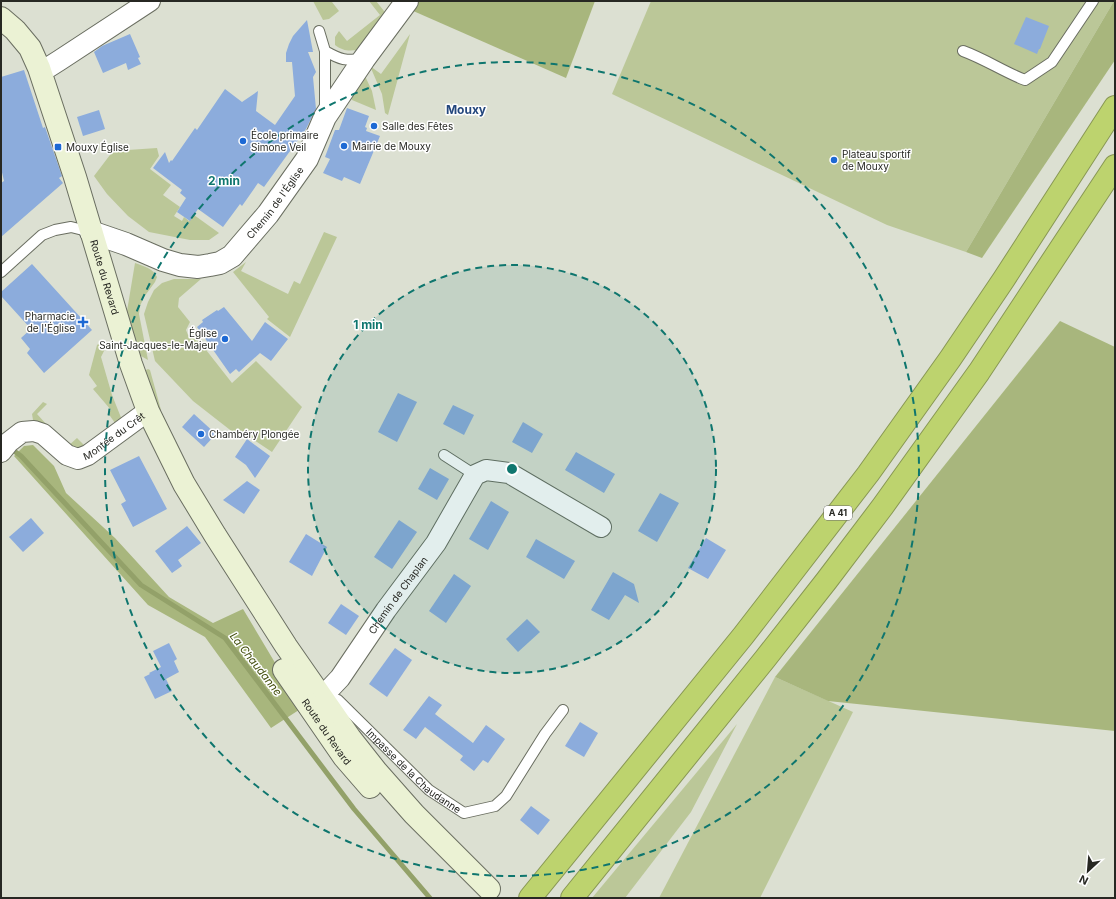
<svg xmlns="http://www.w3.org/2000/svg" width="1116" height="899" viewBox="0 0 1116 899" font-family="Inter,sans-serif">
	<rect width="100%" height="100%" fill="#dce0d2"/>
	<g fill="#bbc798">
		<path d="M313,1h20l-1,1 7,9 -10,8 -6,1z"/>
		<path d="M369,1h7l12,15 -30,34c-10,1 -15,1 -23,-5v-8l4,-6 8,10 33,-26z"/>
		<path d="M651,1h463l-148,251 -79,-27 -275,-131z"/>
		<path d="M410,34l-22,81 -3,-2 -3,-19 -12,-28 11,8z"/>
		<path d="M365,76l7,15 4,19 -24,-10 -2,-4z"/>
		<path d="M157,148l2,8 -9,13 21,16 -8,10 17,12 -6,9 8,5 2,-4 5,4 5,-6 25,18 -10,7h-19l-41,-8 -21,-16 -21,-22 -13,-18 19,-25z"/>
		<path d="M324,232l13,5 -47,100 -23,-18 2,-2 -36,-45 13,-10 -5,9 47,23 6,-13 6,3z"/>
		<path d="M135,263c8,3 18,5 22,14l-2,5 -11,15 -4,9 -1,8 9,46 -7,-4 -6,-6 -9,-33z"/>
		<path d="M174,279h27l-22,19 -1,9 12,15 -4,8 2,5 4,-3 40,51 24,-22 46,46 -30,45 -24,-16 -14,-3 -41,-32 -38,-40 -11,-47 4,-12 6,-12 8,-7z"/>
		<path d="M101,342h4l2,3 -6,12 11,38 10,25 -35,30 -10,2 -11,-2 -22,-21 -7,-3 -4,-6 -1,-6 11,-12 4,2 -10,10 30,33 10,-9 9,9 29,-24 -7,-10 3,-3 -18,-21 4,-3 -8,-11 8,-30z"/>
		<path d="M148,369l2,1 11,40 -1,3 -16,-42z"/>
		<path d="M775,677l78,35 -93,186h-101z"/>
		<path d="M737,724l-46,88 -66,86h-33z"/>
	</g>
	<g fill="#a8b67d">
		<path d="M397,1h198l-29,77 -155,-68z"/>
		<path d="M1114,1h1v59l-133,198 -16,-6z"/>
		<path d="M1060,321l55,26v384l-287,-30 -53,-24z"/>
		<path d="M33,445l21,21 12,27 49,45 54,59 44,26 30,-14 59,99 -31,20 -66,-91 -57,-32 -134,-149 10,-10z"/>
	</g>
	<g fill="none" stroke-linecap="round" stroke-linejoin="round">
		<path stroke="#93a169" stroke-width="5" d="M10,448l11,8 120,129 84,53 129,171 76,89"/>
	</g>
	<g fill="#8cacdc">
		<path d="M1026,17l23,9 -9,23h-1l-2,5 -23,-10z"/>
		<path d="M307,20l6,32h-5l8,20 -3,5 3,32 -10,20 -42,58 -6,-4 -16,23 -2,-2 -17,23 -25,-18 -8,12 -13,-9 9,-14 -6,-5 2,-3 -29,-22 12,-16 4,11 2,-3 1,1 23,-33 2,2 28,-41 17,13 16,-11 -2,20 19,14 20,-29 -3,-34h-6v-9l3,-9 4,-8z"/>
		<path d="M130,34l10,23 -2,1 3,6 -13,6 -2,-7 -23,10 -9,-21 8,-6z"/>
		<path d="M24,70l19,58 2,-1 17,49 -3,2 4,5 -62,54v-54l3,-2 -3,-13v-91z"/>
		<path d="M347,108l22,8 -4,11 2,1 -1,3 14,5 -20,48 -16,-7 -2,4 -19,-8 7,-14 -5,-2 10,-27h4z"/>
		<path d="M99,110l6,19 -22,7 -6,-19z"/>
		<path d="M32,264l60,66 -48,43 -17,-20 3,-4 -9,-11 10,-9 -30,-33v-4z"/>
		<path d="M224,307l28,34 13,-19 23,17 -17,22 -11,-8 -21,19 -3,-3 -6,5 -33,-47 6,-5 -1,-2 15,-10 1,1z"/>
		<path d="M398,393l19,9 -20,40 -19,-10z"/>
		<path d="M453,405l21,10 -10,20 -21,-11z"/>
		<path d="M194,414l22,20 -12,13 -22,-20z"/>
		<path d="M523,422l20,12 -11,19 -20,-11z"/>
		<path d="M247,439l23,17 -15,22 -9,-13 -11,-8z"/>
		<path d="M576,452l39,22 -11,19 -39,-23z"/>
		<path d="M139,456l28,53 -34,18 -12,-23 5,-3 -16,-31z"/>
		<path d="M430,468l19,11 -12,21 -19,-11z"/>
		<path d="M247,481l13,9 -16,24 -21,-14z"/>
		<path d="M660,493l19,10 -22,39 -19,-11z"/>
		<path d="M491,501l18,11 -21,38 -19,-11z"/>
		<path d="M31,518l13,15 -21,19 -14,-15z"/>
		<path d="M399,520l18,12 -25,37 -18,-12z"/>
		<path d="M187,526l14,17 -23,17 4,6 -10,7 -17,-22z"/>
		<path d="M306,534l21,13 -15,29 -23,-14z"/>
		<path d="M706,538l20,12 -18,29 -20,-11z"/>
		<path d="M536,539l39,22 -11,18 -38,-22z"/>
		<path d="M613,572l21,12 5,19 -14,-8 -16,25 -18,-10z"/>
		<path d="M454,574l17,12 -25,37 -17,-12z"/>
		<path d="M341,604l18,12 -13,19 -18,-12z"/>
		<path d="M527,619l13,13 -22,20 -12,-13z"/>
		<path d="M169,643l8,16 -3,2 5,11 -13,7 6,12 -17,8 -11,-22 6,-3 -1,-1 12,-6 -8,-16z"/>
		<path d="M395,648l17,12 -25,37 -18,-13z"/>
		<path d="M429,696l13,9 -7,9 38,29 13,-18 19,14 -17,24 -5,-3 -9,11 -14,-11 3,-4 -38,-29 -9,12 -13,-9z"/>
		<path d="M580,722l18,11 -14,24 -19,-11z"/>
		<path d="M531,806l19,14 -12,15 -18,-15z"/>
	</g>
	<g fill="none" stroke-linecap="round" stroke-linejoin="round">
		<g stroke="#6a6e61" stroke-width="12">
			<g id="service">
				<path d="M319,31l6,20c16,9 20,10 39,8"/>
				<path d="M325,51v60"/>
				<path d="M963,51c22,8 41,21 62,29l27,-18 41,-61"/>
				<path d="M1,272l41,-37 13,-5 16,-3 20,5"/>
				<path d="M444,455l31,20"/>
				<path id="s1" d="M324,698l14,2 91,90 35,23 31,-7 11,-10 39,-62 18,-24"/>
			</g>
		</g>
		<g stroke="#6a6e61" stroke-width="22">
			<g id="minor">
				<path d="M39,68l10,-1 11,-7 90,-59"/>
				<path id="s2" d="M1,452l8,-10 13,-10 12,-1 9,3 24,21 11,4 10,-4 60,-44"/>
				<path id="s3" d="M309,706l13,-9 18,-19 46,-68 50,-67 39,-68 11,-5 23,3 92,54"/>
			</g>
		</g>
		<g stroke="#6a6e61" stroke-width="24">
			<g id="tertiary">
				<path id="s4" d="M91,232l35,12 37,16 17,5 18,2 12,-2 10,-2 12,-7 36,-42 39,-55 18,-42 39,-58 43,-58"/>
			</g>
		</g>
		<g stroke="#6a6e61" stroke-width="24">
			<g id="secondary">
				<path id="s5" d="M1,18l14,12 15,18 9,20 36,109 56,187 17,47 36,73 31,51 71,111 64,92 26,33 38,43 75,75"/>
				<path id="s6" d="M284,670l60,87 26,30"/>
			</g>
		</g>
		<g stroke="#889754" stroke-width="24">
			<g id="motorway">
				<path d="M530,898l213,-262 125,-162 82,-115 54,-80 111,-172"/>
				<path d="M572,898l193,-239 62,-79 56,-74 96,-134 136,-206"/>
			</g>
		</g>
		<use href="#service" stroke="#fff" stroke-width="10"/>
		<use href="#minor" stroke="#fff" stroke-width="20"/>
		<use href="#tertiary" stroke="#fff" stroke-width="22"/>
		<use href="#secondary" stroke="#ebf2d4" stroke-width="22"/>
		<use href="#motorway" stroke="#bdd36e" stroke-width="22"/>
	</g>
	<circle cx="512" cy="469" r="204" fill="#0f766e" fill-opacity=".12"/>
	<g fill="none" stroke="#0f766e" stroke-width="2" stroke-dasharray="7 5">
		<circle cx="512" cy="469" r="204"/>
		<circle cx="512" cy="469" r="407"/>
	</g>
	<g fill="#1d69d4" stroke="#fff" stroke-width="1.5">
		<circle cx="374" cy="126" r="4"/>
		<circle cx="243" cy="141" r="4"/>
		<circle cx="344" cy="146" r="4"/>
		<rect x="54" y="143" width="8" height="8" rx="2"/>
		<circle cx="834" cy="160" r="4"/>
		<path d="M81 316h4v4h4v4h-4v4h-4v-4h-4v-4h4z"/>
		<circle cx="225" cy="339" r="4"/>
		<circle cx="201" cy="434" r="4"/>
	</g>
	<g text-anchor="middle" stroke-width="3" stroke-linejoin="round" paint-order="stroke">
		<rect fill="#fff" stroke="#686865" stroke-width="1" x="824" y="506" width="28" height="14" rx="3"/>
		<g font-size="9" font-weight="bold" fill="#272823">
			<text x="838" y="516">A 41</text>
		</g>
		<g font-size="10" fill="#272823" stroke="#fff" text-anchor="start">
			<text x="382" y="130">Salle des Fêtes</text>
			<text x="251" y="139">École primaire<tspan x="251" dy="12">Simone Veil</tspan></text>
			<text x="352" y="150">Mairie de Mouxy</text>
			<text x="66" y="151">Mouxy Église</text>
			<text x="842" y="158">Plateau sportif<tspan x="842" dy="12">de Mouxy</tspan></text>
			<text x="75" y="320" text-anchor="end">Pharmacie<tspan x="75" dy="12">de l'Église</tspan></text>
			<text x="217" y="337" text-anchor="end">Église<tspan x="217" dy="12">Saint-Jacques-le-Majeur</tspan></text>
			<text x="209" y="438">Chambéry Plongée</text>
		</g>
		<g font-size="10" fill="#272823" stroke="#fff">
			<text dy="4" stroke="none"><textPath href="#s4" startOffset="218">Chemin de l'Église</textPath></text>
			<text dy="4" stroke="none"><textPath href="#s5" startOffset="283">Route du Revard</textPath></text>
			<text dy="4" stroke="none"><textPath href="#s2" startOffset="137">Montée du Crêt</textPath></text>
			<text dy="4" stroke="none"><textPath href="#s3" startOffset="143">Chemin de Chaplan</textPath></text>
			<text dy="4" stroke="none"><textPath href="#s6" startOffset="75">Route du Revard</textPath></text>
			<text dy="4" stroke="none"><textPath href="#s1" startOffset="118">Impasse de la Chaudanne</textPath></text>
		</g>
		<g font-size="11" font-style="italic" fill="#424e0c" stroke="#fff">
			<text transform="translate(256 664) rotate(52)" y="4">La Chaudanne</text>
		</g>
		<g font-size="12" font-weight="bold" fill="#24477d" stroke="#fff">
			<text x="466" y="114">Mouxy</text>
		</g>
	</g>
	<circle cx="512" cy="469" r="6" fill="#0f766e" stroke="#fff" stroke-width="2"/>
	<g font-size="12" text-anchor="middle" font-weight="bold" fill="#0f766e" stroke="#fff" stroke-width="3" stroke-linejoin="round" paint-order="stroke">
		<text x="224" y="185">2 min</text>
		<text x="368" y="329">1 min</text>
	</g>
	<rect width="1116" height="899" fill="none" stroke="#272823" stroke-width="4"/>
	<g transform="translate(1088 871) rotate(206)" stroke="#ffffff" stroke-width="3" paint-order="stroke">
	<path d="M0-3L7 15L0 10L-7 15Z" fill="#272823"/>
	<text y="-6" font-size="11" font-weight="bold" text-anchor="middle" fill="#272823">N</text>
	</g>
</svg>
